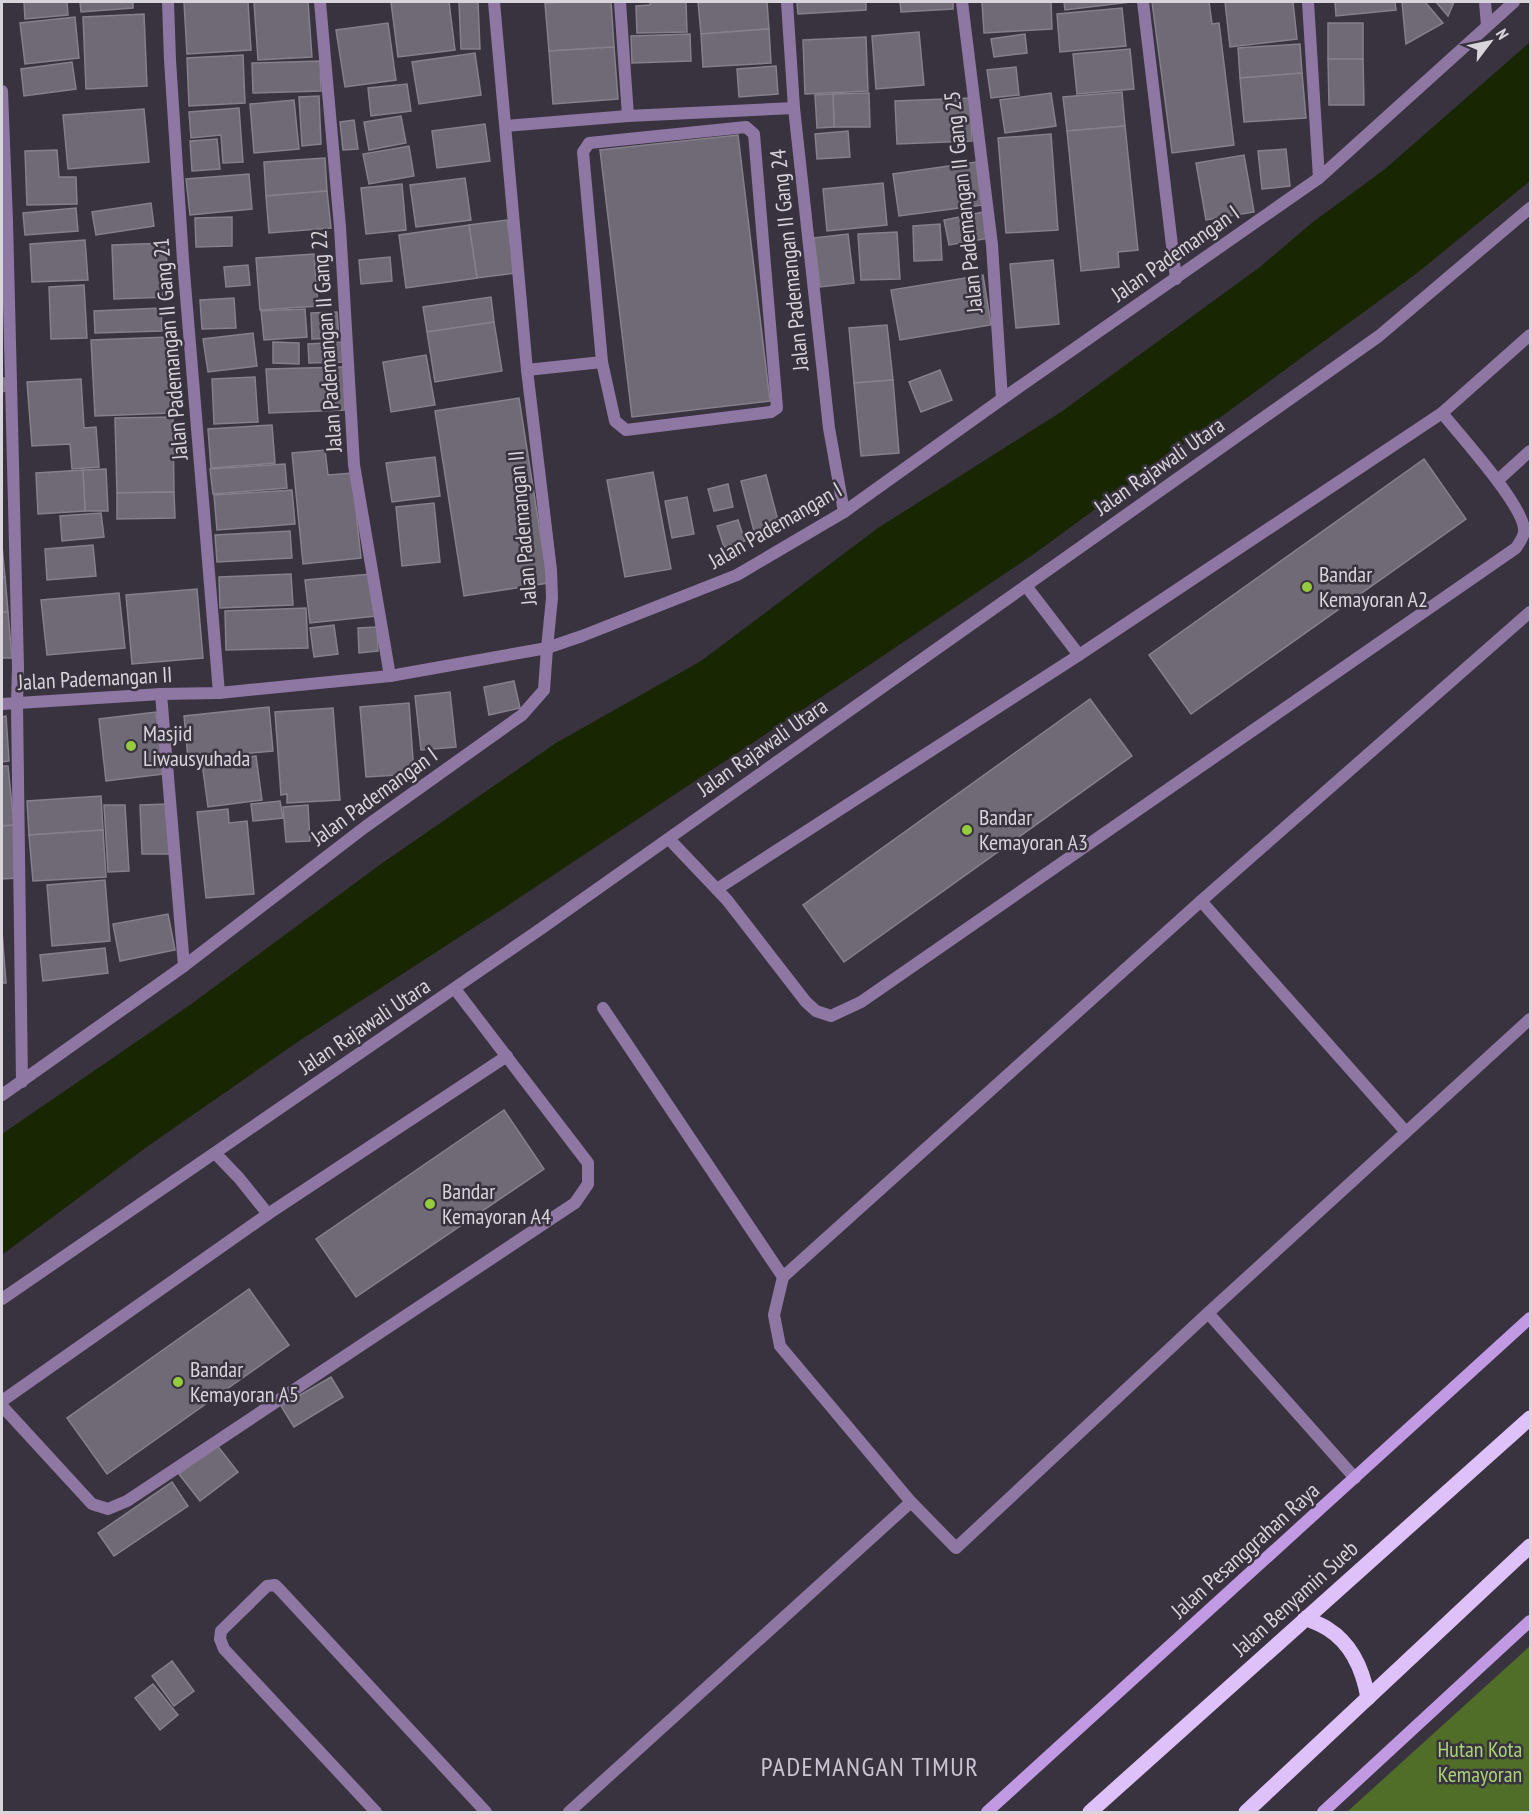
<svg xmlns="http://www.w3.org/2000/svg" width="1532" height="1814" viewBox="0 0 1532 1814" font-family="'PT Sans Narrow',sans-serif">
	<rect width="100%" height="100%" fill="#39333f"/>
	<path fill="#516e29" d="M1530,1646v166h-183z"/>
	<path fill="#182602" d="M1530,42v139l-113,92 -383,281 -181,122 -352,234 -202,131 -151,105 -146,109v-121l188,-129 191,-141 175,-121 145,-82 177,-133 183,-116 199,-145 53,-45 72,-53z"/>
	<g fill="#706976" stroke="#867f8d" stroke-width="1.5">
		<path d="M24,2h43l1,13 -43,4z"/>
		<path d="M80,2h53v6l-52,4z"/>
		<path d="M184,2h64l3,48 -64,4z"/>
		<path d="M254,2h54l4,55 -54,3z"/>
		<path d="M391,2h58l6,48 -57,7z"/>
		<path d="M459,2h19l2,47h-19z"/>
		<path d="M566,2h45l3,45 -65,4 -4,-48z"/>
		<path d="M650,2h36l1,30 -50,1 -1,-27 14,-1z"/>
		<path d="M698,2h69l2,27 -68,5z"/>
		<path d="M797,2h69v8l-68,4z"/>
		<path d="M900,2h53v7l-52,3z"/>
		<path d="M982,2h69l1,27 -68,4z"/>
		<path d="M1064,2h67l-66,8z"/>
		<path d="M1152,2h57l3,22 7,-1 15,122 -62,8z"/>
		<path d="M1225,2h68l4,37 -67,8z"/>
		<path d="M1335,2h60l1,8 -60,6z"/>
		<path d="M1402,2h23l18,21 -37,21z"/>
		<path d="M1436,2h18l-6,14z"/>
		<path d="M1122,8l4,38 -66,6 -3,-38z"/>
		<path d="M144,14l3,72 -61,3 -3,-72z"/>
		<path d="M75,17l4,41 -54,6 -5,-41z"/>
		<path d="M388,23l8,57 -51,7 -9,-57z"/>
		<rect x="1328" y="23" width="35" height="36"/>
		<path d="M769,29l2,34 -68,4 -2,-33z"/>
		<path d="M919,32l5,53 -48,4 -4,-53z"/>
		<path d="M690,34l1,27 -59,2 -1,-27z"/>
		<path d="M1025,34l2,19 -33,4 -3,-18z"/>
		<path d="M866,37l2,54 -63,3 -2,-54z"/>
		<path d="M1300,44l2,29 -62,5 -2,-30z"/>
		<path d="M614,47l4,52 -65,5 -4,-53z"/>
		<path d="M1130,49l4,40 -57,5 -4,-40z"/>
		<path d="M475,53l6,42 -62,9 -7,-42z"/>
		<path d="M243,55l2,48 -56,3 -2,-48z"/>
		<path d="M1328,59h35l1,46h-35z"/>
		<path d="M320,61l1,30 -68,2 -1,-30z"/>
		<path d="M72,62l4,27 -52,7 -3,-27z"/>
		<path d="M776,66l2,28 -39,3 -2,-28z"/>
		<path d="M1016,67l3,28 -28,3 -4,-28z"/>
		<path d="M1302,73l4,45 -62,4 -4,-44z"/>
		<path d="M407,84l4,27 -40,5 -3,-28z"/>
		<path d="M1122,92l3,34 -58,5 -4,-34z"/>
		<path d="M869,93l1,34h-36l-1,-33z"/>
		<path d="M1051,93l5,33 -51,7 -5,-33z"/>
		<path d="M833,94l1,33 -17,1 -2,-33z"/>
		<path d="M319,96l2,48 -19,2 -3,-49z"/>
		<path d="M970,98l2,43 -75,3 -2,-43z"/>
		<path d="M294,100l5,49 -45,4 -4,-49z"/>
		<path d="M239,108l4,54 -20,1 -2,-28 -30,3 -2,-26z"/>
		<path d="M144,109l5,53 -81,7 -5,-54z"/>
		<path d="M401,116l5,27 -37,7 -5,-28z"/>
		<path d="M354,120l4,29 -15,1 -3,-28z"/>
		<path d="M485,124l5,37 -53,7 -5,-37z"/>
		<path d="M1125,126l13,124 -20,2 1,15 -38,4 -14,-140z"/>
		<path d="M848,131l2,26 -33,2 -2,-25z"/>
		<path d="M1051,134l7,96 -52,3 -8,-95z"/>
		<path d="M738,135l32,266 -138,16 -32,-267z"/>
		<path d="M217,139l3,30 -28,2 -2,-30z"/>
		<path d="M409,146l5,30 -45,8 -6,-30z"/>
		<path d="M1286,149l4,37 -28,3 -4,-38z"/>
		<path d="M57,150l2,27h17l1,27 -50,1 -2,-54z"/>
		<path d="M1244,155l10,57 -48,8 -10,-57z"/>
		<path d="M325,158l2,33 -61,5 -2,-34z"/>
		<path d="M976,162l6,43 -83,11 -6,-42z"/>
		<path d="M249,174l3,35 -62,6 -4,-36z"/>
		<path d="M465,178l6,42 -55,7 -6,-42z"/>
		<path d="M883,183l4,42 -60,6 -4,-42z"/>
		<path d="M402,184l4,46 -40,4 -5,-46z"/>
		<path d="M327,191l4,37 -62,5 -3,-37z"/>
		<path d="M151,203l3,23 -58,9 -4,-23z"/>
		<path d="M76,208l2,23 -53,4 -2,-22z"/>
		<path d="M984,212l6,26 -41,7 -5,-25z"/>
		<path d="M232,217v29l-36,1 -1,-29z"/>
		<path d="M507,220l8,53 -38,5 -8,-53z"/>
		<path d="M940,224l2,36 -28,1 -1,-35z"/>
		<path d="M469,225l8,53 -71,10 -7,-53z"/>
		<path d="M897,232l3,47 -39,1 -3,-46z"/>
		<path d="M848,234l6,49 -34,4 -6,-49z"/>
		<path d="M85,240l3,40 -56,2 -2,-38z"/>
		<path d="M166,243l2,54 -54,2 -2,-54z"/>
		<path d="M314,254l4,52 -58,4 -4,-52z"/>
		<path d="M390,257l2,24 -31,3 -2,-24z"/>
		<path d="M1053,260l6,64 -43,4 -6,-64z"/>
		<path d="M248,265l2,20 -24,2 -2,-20z"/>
		<path d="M983,275l8,50 -91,15 -9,-50z"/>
		<path d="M84,285l3,53 -36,1 -2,-52z"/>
		<path d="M491,297l3,25 -67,10 -4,-25z"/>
		<path d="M234,298l2,30 -34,1 -2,-29z"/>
		<path d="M161,308l1,23 -67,2 -1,-22z"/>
		<path d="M305,309l2,28 -43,3 -3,-29z"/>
		<path d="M337,312l2,26 -27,1 -1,-26z"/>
		<path d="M494,322l8,49 -67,11 -8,-50z"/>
		<path d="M887,325l6,55 -39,3 -5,-55z"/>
		<path d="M253,333l4,33 -49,6 -5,-33z"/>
		<path d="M169,337l3,76 -77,3 -4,-76z"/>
		<path d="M273,342l26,1v21l-26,-1z"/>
		<path d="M344,342v20l-35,1 -1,-19z"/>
		<path d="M426,355l9,50 -44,7 -8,-50z"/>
		<path d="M343,367l2,43 -76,3 -3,-44z"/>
		<path d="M940,370l12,30 -31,12 -12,-30z"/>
		<path d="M255,377l3,45 -44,2 -2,-45z"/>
		<path d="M2,378h2l1,13 -3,1z"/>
		<path d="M81,379l3,49 12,-1 3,40 -27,2 -2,-25 -38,2 -5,-64z"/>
		<path d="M893,380l6,73 -38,3 -7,-73z"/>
		<path d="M519,398l29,185 -84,13 -29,-185z"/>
		<path d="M173,417l1,75 -57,1 -2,-75z"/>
		<path d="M272,425l3,38 -64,5 -3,-39z"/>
		<path d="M325,450l3,25 24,-2 9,85 -58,6 -11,-111z"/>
		<path d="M435,457l5,39 -48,6 -6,-39z"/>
		<path d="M1424,459l42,60 -275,195 -42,-59z"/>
		<path d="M285,464l2,24 -74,6 -3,-25z"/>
		<path d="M106,469l2,42h-23l-2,-41z"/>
		<path d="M83,470l2,41 -47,3 -2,-41z"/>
		<path d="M653,472l18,97 -46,8 -18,-97z"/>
		<path d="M766,475l15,57 -25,7 -15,-58z"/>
		<path d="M728,484l5,23 -19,4 -6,-22z"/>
		<path d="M292,490l3,34 -78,6 -3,-35z"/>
		<path d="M174,492l1,26 -58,1v-26z"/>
		<path d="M687,497l7,37 -22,4 -7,-37z"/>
		<path d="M434,503l6,59 -38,4 -6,-59z"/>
		<path d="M101,513l3,24 -42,4 -2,-25z"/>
		<path d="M738,520l7,21 -21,6 -7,-21z"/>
		<path d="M290,531l2,27 -75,4 -2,-27z"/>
		<path d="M93,545l3,31 -49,4 -2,-31z"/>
		<path d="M2,546l3,31h-3z"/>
		<path d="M291,574l2,31 -73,3 -1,-31z"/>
		<path d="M371,574l5,42 -66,7 -5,-43z"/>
		<path d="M2,577h3l3,35h-6z"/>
		<path d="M197,589l6,69 -71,6 -6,-69z"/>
		<path d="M119,593l6,55 -78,7 -6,-55z"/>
		<path d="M306,608l2,40 -82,2 -1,-39z"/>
		<path d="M2,612h6l4,46h-10z"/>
		<path d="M334,625l4,29 -24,3 -4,-29z"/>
		<path d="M377,627l1,24 -19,2 -1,-25z"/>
		<path d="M514,681l6,27 -31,7 -5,-28z"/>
		<path d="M450,692l6,55 -35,3 -6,-54z"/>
		<path d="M1090,699l42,57 -288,206 -41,-57z"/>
		<path d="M409,703l5,71 -48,3 -6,-70z"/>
		<path d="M269,707l4,44 -85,8 -4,-43z"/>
		<path d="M333,708l7,92 -53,3v-9l-6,1 -6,-83z"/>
		<path d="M156,712l7,62 -57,7 -7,-62z"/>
		<path d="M6,716l3,45 -7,1v-45z"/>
		<path d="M256,756l6,44 -54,7 -6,-44z"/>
		<path d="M2,766h6l6,59 -12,1z"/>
		<path d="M101,796l2,34 -74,5 -2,-34z"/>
		<path d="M280,801l3,17 -30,3 -2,-17z"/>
		<path d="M168,804l3,50h-29l-2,-49z"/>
		<path d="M104,805h21l4,66 -21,1z"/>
		<path d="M308,805l2,36 -24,1 -3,-35z"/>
		<path d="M228,809l1,14 18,-2 7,73 -48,4 -9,-86z"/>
		<path d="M14,825l4,53 -16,1v-53z"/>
		<path d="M103,830l3,47 -73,4 -4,-46z"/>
		<path d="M105,880l5,61 -58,5 -5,-61z"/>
		<path d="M168,914l7,36 -55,11 -7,-37z"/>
		<path d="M2,932l4,51h-4z"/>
		<path d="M105,948l3,25 -65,8 -3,-26z"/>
		<path d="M504,1110l40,59 -188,128 -40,-58z"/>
		<path d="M249,1289l40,56 -182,129 -40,-56z"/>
		<path d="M331,1377l12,20 -49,30 -13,-21z"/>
		<path d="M216,1444l22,28 -38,29 -21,-27z"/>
		<path d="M172,1482l16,24 -74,50 -16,-23z"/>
		<path d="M172,1661l22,30 -20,15 -22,-30z"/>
		<path d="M153,1684l25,31 -18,15 -25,-32z"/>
	</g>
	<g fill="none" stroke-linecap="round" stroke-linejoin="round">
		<g stroke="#8f77a4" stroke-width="12">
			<path d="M527,370l75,-8 13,59 11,9 145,-18 6,-4 -23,-274 -8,-7 -157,16 -6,9 19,210"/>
			<path d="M1498,480l32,-29"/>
			<path d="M1026,586l53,69"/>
			<path d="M669,839l58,61 79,102 10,9 15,5 30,-14 655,-454c3,-5 8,-11 8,-17 2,-23 -65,-97 -82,-118"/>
			<path d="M717,889l362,-234 363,-242 88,-78"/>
			<path d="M1201,901l205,231"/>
			<path d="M603,1008l180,269 -9,38 6,31 131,156 45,46 252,-235 147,165"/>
			<path d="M268,1214l239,-158"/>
			<path d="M783,1277l418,-376 329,-289"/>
			<path d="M1208,1313l322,-294"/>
			<path d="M2,1401l266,-187 -29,-36 -24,-25"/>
			<path d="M2,1406l90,98 16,5 19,-8 448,-298 13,-19v-21l-133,-174"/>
			<path d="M376,1812l-152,-163 -4,-10 1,-8 46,-45 8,-1 6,6 205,221"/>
			<path d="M569,1812l342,-310"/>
		</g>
		<g stroke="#8f77a4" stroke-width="12">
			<path d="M168,2l2,58 13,200 36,433"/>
			<path d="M320,2l20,225 14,238 36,211"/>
			<path d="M494,2l33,368 24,200 1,28 -5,50"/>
			<path d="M620,2l8,114"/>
			<path d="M787,2l7,106 35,320 15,84"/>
			<path d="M962,2l30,243 10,154"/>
			<path d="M1143,2l33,277"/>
			<path d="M1308,2l11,176"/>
			<path d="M1485,2l2,24"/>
			<path d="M2,91l5,130 11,446 -1,37 5,378"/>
			<path d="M506,126l122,-10 166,-8"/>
			<path d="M161,694l23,272"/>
		</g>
		<g stroke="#8f77a4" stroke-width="12">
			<path d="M2,704l159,-10 58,-1 171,-17 157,-28 35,-12 155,-61 107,-63 158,-113 317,-221 195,-176"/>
			<path d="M2,1095l182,-129 181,-139 157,-112 22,-25 3,-42"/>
			<path d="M2,1299l540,-371 837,-592 151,-128"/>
		</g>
		<g stroke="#c19ae3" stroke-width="12">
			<path d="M987,1812l543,-494"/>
			<path d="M1323,1812l207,-191"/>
		</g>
		<g stroke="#dec1f9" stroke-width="15">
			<path d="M1305,1618c8,4 16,6 23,11 24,15 35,41 40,69"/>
			<path d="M1090,1812l440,-394"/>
			<path d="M1246,1812l284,-266"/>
		</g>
	</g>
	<g fill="#94cc3d" stroke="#39333f" stroke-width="2">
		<circle cx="1307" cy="587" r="6"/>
		<circle cx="131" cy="746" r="6"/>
		<circle cx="967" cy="830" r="6"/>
		<circle cx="430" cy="1204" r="6"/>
		<circle cx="178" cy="1382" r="6"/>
	</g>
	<g text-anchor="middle" stroke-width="5" stroke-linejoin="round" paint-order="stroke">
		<g font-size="22" fill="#d8d4db" stroke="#39333f">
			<text transform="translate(963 202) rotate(-96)" y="8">Jalan Pademangan II Gang 25</text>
			<text transform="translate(1175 253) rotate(-35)" y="8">Jalan Pademangan I</text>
			<text transform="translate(789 260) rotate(-96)" y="8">Jalan Pademangan II Gang 24</text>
			<text transform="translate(326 341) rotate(-94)" y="8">Jalan Pademangan II Gang 22</text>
			<text transform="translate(170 349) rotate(-95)" y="8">Jalan Pademangan II Gang 21</text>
			<text transform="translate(1159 466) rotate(-35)" y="8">Jalan Rajawali Utara</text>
			<text transform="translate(775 525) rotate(-30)" y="8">Jalan Pademangan I</text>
			<text transform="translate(522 528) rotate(-95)" y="8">Jalan Pademangan II</text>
			<text transform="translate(95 678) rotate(-3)" y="8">Jalan Pademangan II</text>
			<text transform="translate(762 747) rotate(-35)" y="8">Jalan Rajawali Utara</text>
			<text transform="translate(374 796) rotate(-36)" y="8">Jalan Pademangan I</text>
			<text transform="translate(364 1026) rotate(-34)" y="8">Jalan Rajawali Utara</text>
			<text transform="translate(1245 1550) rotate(-42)" y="8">Jalan Pesanggrahan Raya</text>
			<text transform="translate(1295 1598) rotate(-42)" y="8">Jalan Benyamin Sueb</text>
		</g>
		<g font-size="22" fill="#d8d4db" stroke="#39333f" text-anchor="start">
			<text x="1319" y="582">Bandar<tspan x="1319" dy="25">Kemayoran A2</tspan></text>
			<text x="143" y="741">Masjid<tspan x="143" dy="25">Liwausyuhada</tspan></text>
			<text x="979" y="825">Bandar<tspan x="979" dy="25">Kemayoran A3</tspan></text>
			<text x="442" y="1199">Bandar<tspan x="442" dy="25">Kemayoran A4</tspan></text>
			<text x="190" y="1377">Bandar<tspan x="190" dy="25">Kemayoran A5</tspan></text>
		</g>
		<g font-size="22" fill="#a9d374" stroke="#39333f">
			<text x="1480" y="1757">Hutan Kota<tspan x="1480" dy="25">Kemayoran</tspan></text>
		</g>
		<g font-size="26" letter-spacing="1.5" fill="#cbc3d2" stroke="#39333f">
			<text x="870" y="1776">PADEMANGAN TIMUR</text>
		</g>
	</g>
	<rect width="1532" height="1814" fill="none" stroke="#d8d4db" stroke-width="6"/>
	<g transform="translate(1490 42) rotate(58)" stroke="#39333f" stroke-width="4.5" paint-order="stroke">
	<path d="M0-4.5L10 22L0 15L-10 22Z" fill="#d8d4db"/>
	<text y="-9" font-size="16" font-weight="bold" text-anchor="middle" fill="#d8d4db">N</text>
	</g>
</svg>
